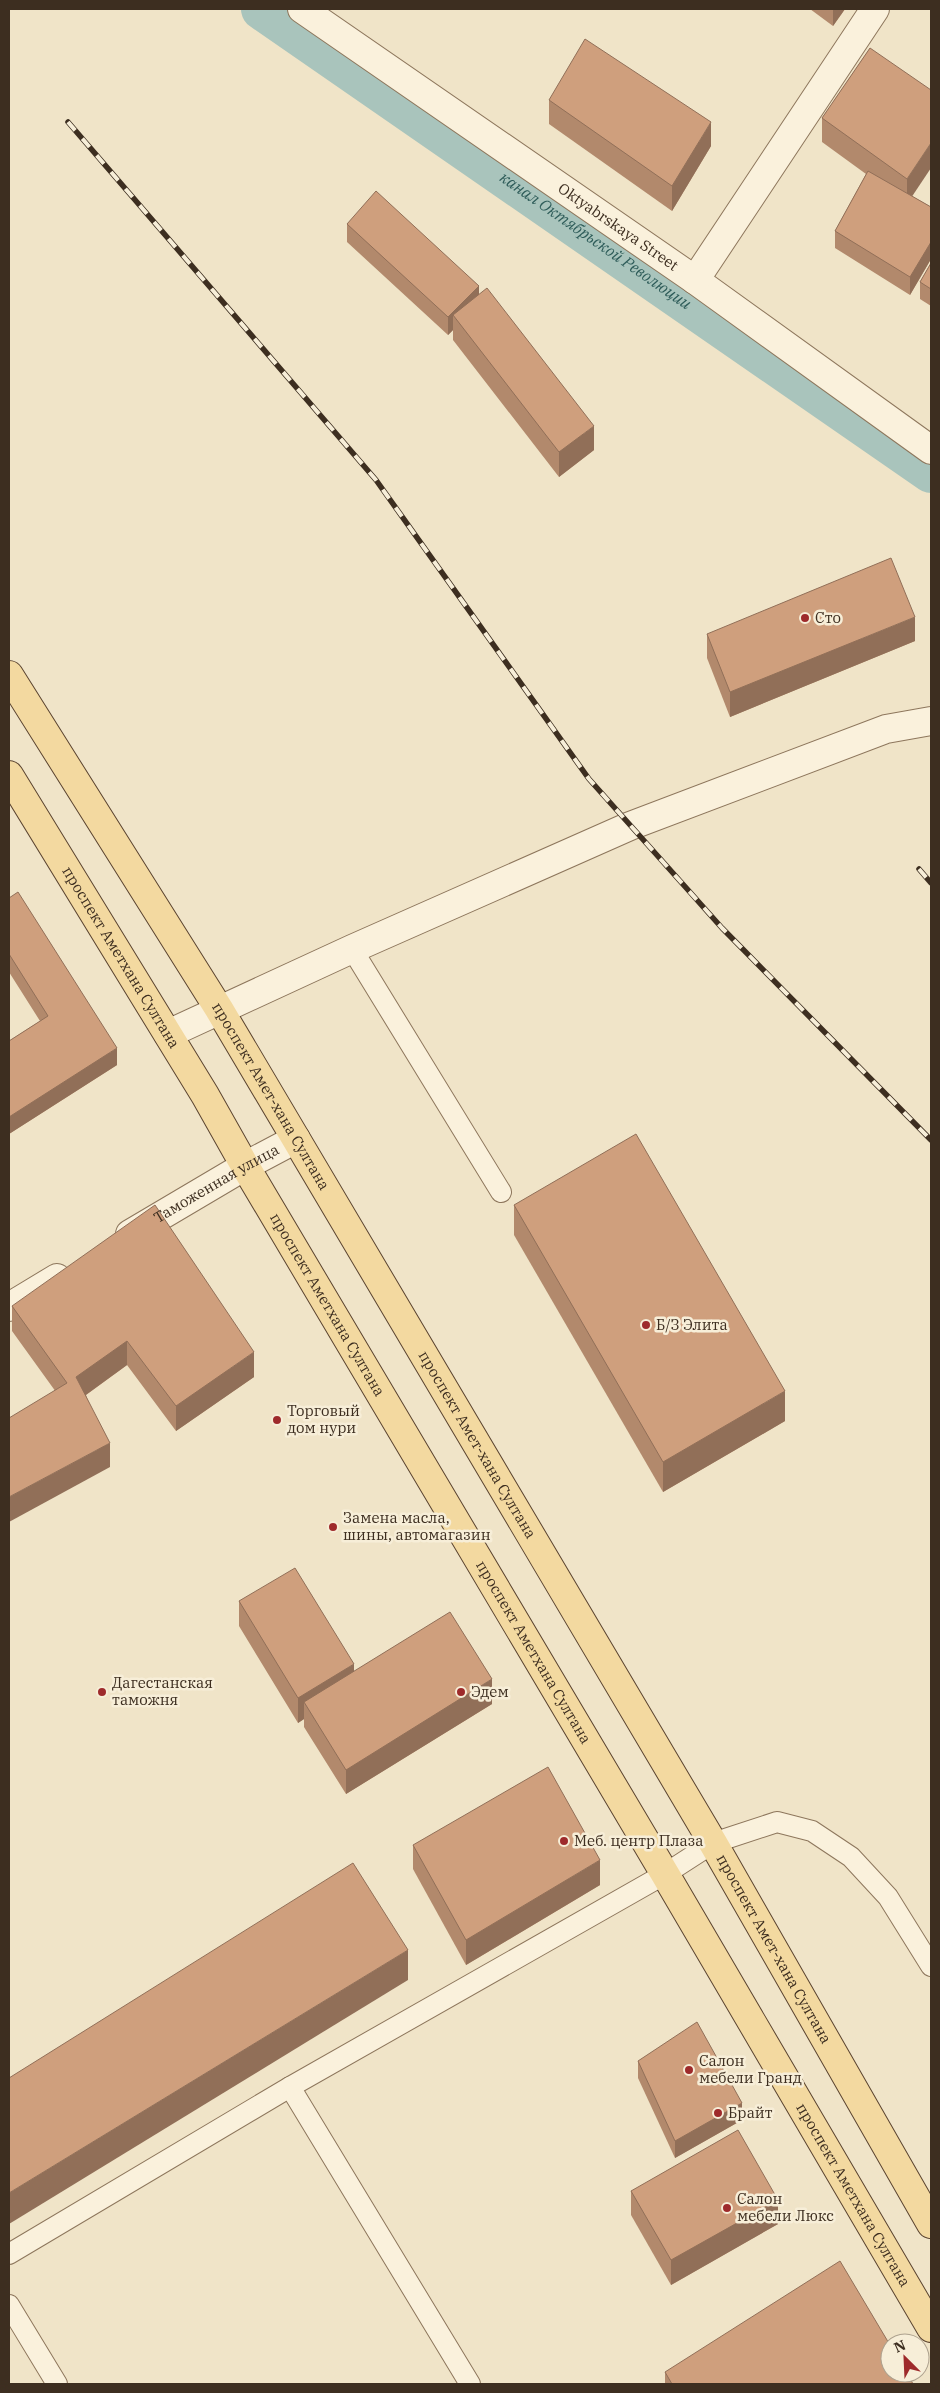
<svg xmlns="http://www.w3.org/2000/svg" width="940" height="2393" viewBox="0 0 940 2393" font-family="'IBM Plex Serif',serif">
	<rect width="100%" height="100%" fill="#f0e4c8"/>
	<g fill="none" stroke-linecap="round" stroke-linejoin="round">
		<path stroke="#a9c4bc" stroke-width="42" id="s1" d="M262,9l669,463"/>
		<g stroke="#8d765c" stroke-width="22">
			<g id="lane">
				<path d="M352,949l149,243"/>
				<path d="M290,2087l180,297"/>
				<path d="M9,2254l281,-167 375,-213 48,-31 64,-21 35,9 39,26 37,40 43,69"/>
				<path d="M9,2305l48,79"/>
			</g>
		</g>
		<g stroke="#8d765c" stroke-width="30">
			<g id="street">
				<path id="s2" d="M302,9l393,271 236,170"/>
				<path d="M695,280l180,-271"/>
				<path d="M168,1034l184,-85 278,-123 256,-97 45,-8"/>
				<path id="s3" d="M130,1234l115,-68 51,-27"/>
				<path d="M9,1307l48,-29"/>
			</g>
		</g>
		<g stroke="#5b4430" stroke-width="30">
			<g id="primary">
				<path id="s4" d="M9,675l210,334 494,834 218,381"/>
				<path id="s5" d="M9,775l196,320 40,71 420,708 266,454"/>
			</g>
		</g>
		<use href="#lane" stroke="#faf1dc" stroke-width="20"/>
		<use href="#street" stroke="#faf1dc" stroke-width="28"/>
		<use href="#primary" stroke="#f3d9a0" stroke-width="28"/>
		<g stroke="#3d2e20" stroke-width="5.5">
			<g id="rail">
				<path d="M68,122l308,358 213,299 133,149 209,212"/>
				<path d="M919,869l12,14"/>
			</g>
		</g>
		<use href="#rail" stroke="#f7eed8" stroke-width="4" stroke-dasharray="11" stroke-linecap="butt"/>
	</g>
	<g fill="#b2896c">
		<path d="M810,9h35l-12,17z"/>
		<path d="M870,48l42,148 19,11v52l-21,36 -75,-47v-17l31,-57 -44,-32v-24z"/>
		<path d="M549,100l162,46 -39,65 -123,-87z"/>
		<path d="M347,224l132,70 115,156 -35,27 -106,-137v-10l-5,5 -101,-93z"/>
		<path d="M931,263v43l-11,-7v-17z"/>
		<path d="M707,634l208,7 -185,76 -23,-59z"/>
		<path d="M9,898l108,167 -108,69v-93l31,-20 -31,-49z"/>
		<path d="M514,1205l271,216 -122,71 -149,-257z"/>
		<path d="M12,1306l242,71 -78,54 -49,-66 -41,30 24,72 -98,-136z"/>
		<path d="M239,1601l115,70 138,33 -146,90 -42,-67v-8l-6,4 -59,-97z"/>
		<path d="M413,1845l187,40 -134,80 -53,-96z"/>
		<path d="M638,2061l104,59 -67,38 -37,-80z"/>
		<path d="M631,2191l147,33 -107,61 -40,-70z"/>
		<path d="M665,2372l248,12h-248z"/>
	</g>
	<g fill="#916f58">
		<path d="M833,9h12l-12,17z"/>
		<path d="M711,122v24l-39,65v-25z"/>
		<path d="M931,143v25l-24,36v-25z"/>
		<path d="M931,242v17l-21,36v-18z"/>
		<path d="M479,286v18l-26,11v15l-5,5v-18z"/>
		<path d="M594,426v24l-35,27v-25z"/>
		<path d="M915,617v24l-185,76v-25z"/>
		<path d="M117,1048v17l-108,69v-17z"/>
		<path d="M127,1341v24l-51,37v-25z"/>
		<path d="M254,1352v25l-78,54v-25z"/>
		<path d="M785,1391v30l-122,71v-30z"/>
		<path d="M110,1443v24l-101,55v-25z"/>
		<path d="M354,1664v25l-50,13v17l-6,4v-25z"/>
		<path d="M492,1679v25l-146,90v-24z"/>
		<path d="M600,1860v25l-134,80v-25z"/>
		<path d="M408,1950v30l-399,244v-31z"/>
		<path d="M742,2103v17l-67,38v-17z"/>
		<path d="M778,2200v24l-107,61v-25z"/>
	</g>
	<g fill="#cf9f7d" stroke="#916f58">
		<path d="M585,39l126,83 -39,64 -123,-86z"/>
		<path d="M870,48l61,42v53l-24,36 -85,-61z"/>
		<path d="M868,171l63,36v35l-21,35 -75,-46z"/>
		<path d="M376,191l103,95 -31,31 -101,-93z"/>
		<path d="M931,263v26l-11,-7z"/>
		<path d="M487,288l107,138 -35,26 -106,-137z"/>
		<path d="M891,558l24,59 -185,75 -23,-58z"/>
		<path d="M18,892l99,156 -108,69v-76l39,-25 -39,-62v-56z"/>
		<path d="M636,1134l149,257 -122,71 -149,-257z"/>
		<path d="M155,1205l99,147 -78,54 -49,-65 -51,36 34,66 -101,54v-79l58,-35 -55,-77z"/>
		<path d="M295,1568l59,96 -56,34 -59,-97z"/>
		<path d="M450,1612l42,67 -146,91 -42,-68z"/>
		<path d="M548,1767l52,93 -134,80 -53,-95z"/>
		<path d="M353,1863l55,87 -399,243v-115z"/>
		<path d="M697,2022l45,81 -67,38 -37,-80z"/>
		<path d="M738,2130l40,70 -107,60 -40,-69z"/>
		<path d="M840,2261l50,84v28h17l6,11h-241l-7,-12z"/>
	</g>
	<g fill="#9e2a2b" stroke="#f7eed8" stroke-width="2">
		<circle cx="805" cy="618" r="5"/>
		<circle cx="646" cy="1325" r="5"/>
		<circle cx="277" cy="1420" r="5"/>
		<circle cx="333" cy="1527" r="5"/>
		<circle cx="102" cy="1692" r="5"/>
		<circle cx="461" cy="1692" r="5"/>
		<circle cx="564" cy="1841" r="5"/>
		<circle cx="689" cy="2070" r="5"/>
		<circle cx="718" cy="2113" r="5"/>
		<circle cx="727" cy="2208" r="5"/>
	</g>
	<g text-anchor="middle" stroke-width="5" stroke-linejoin="round" paint-order="stroke">
		<g font-size="15" fill="#3d2e20" stroke="#f7eed8">
			<text dy="5" stroke="none"><textPath href="#s2" startOffset="384">Oktyabrskaya Street</textPath></text>
			<text dy="5" stroke="none"><textPath href="#s5" startOffset="214">проспект Аметхана Султана</textPath></text>
			<text dy="5" stroke="none"><textPath href="#s4" startOffset="496">проспект Амет-хана Султана</textPath></text>
			<text dy="5" stroke="none"><textPath href="#s3" startOffset="100">Таможенная улица</textPath></text>
			<text dy="5" stroke="none"><textPath href="#s5" startOffset="618">проспект Аметхана Султана</textPath></text>
			<text dy="5" stroke="none"><textPath href="#s4" startOffset="901">проспект Амет-хана Султана</textPath></text>
			<text dy="5" stroke="none"><textPath href="#s5" startOffset="1022">проспект Аметхана Султана</textPath></text>
			<text dy="5" stroke="none"><textPath href="#s4" startOffset="1486">проспект Амет-хана Султана</textPath></text>
			<text dy="5" stroke="none"><textPath href="#s5" startOffset="1652">проспект Аметхана Султана</textPath></text>
		</g>
		<g font-size="15" fill="#3d2e20" stroke="#f7eed8" text-anchor="start">
			<text x="815" y="623">Сто</text>
			<text x="656" y="1330">Б/З Элита</text>
			<text x="287" y="1416">Торговый<tspan x="287" dy="17">дом нури</tspan></text>
			<text x="343" y="1523">Замена масла,<tspan x="343" dy="17">шины, автомагазин</tspan></text>
			<text x="112" y="1688">Дагестанская<tspan x="112" dy="17">таможня</tspan></text>
			<text x="471" y="1697">Эдем</text>
			<text x="574" y="1846">Меб. центр Плаза</text>
			<text x="699" y="2066">Салон<tspan x="699" dy="17">мебели Гранд</tspan></text>
			<text x="728" y="2118">Брайт</text>
			<text x="737" y="2204">Салон<tspan x="737" dy="17">мебели Люкс</tspan></text>
		</g>
		<g font-size="16" font-style="italic" fill="#2f5d5a" stroke="#f7eed8">
			<text dy="6" stroke="none"><textPath href="#s1" startOffset="406">канал Октябрьской Революции</textPath></text>
		</g>
	</g>
	<rect width="940" height="2393" fill="none" stroke="#3d2e20" stroke-width="20"/>
	<g transform="translate(905 2358) rotate(336)"><circle r="24" fill="#f7eed8" stroke="#ada18e"/>
	<path d="M0-4L9 19L0 12L-9 19Z" fill="#9e2a2b"/>
	<text y="-8" font-size="14" font-weight="bold" text-anchor="middle" fill="#3d2e20">N</text>
	</g>
</svg>
